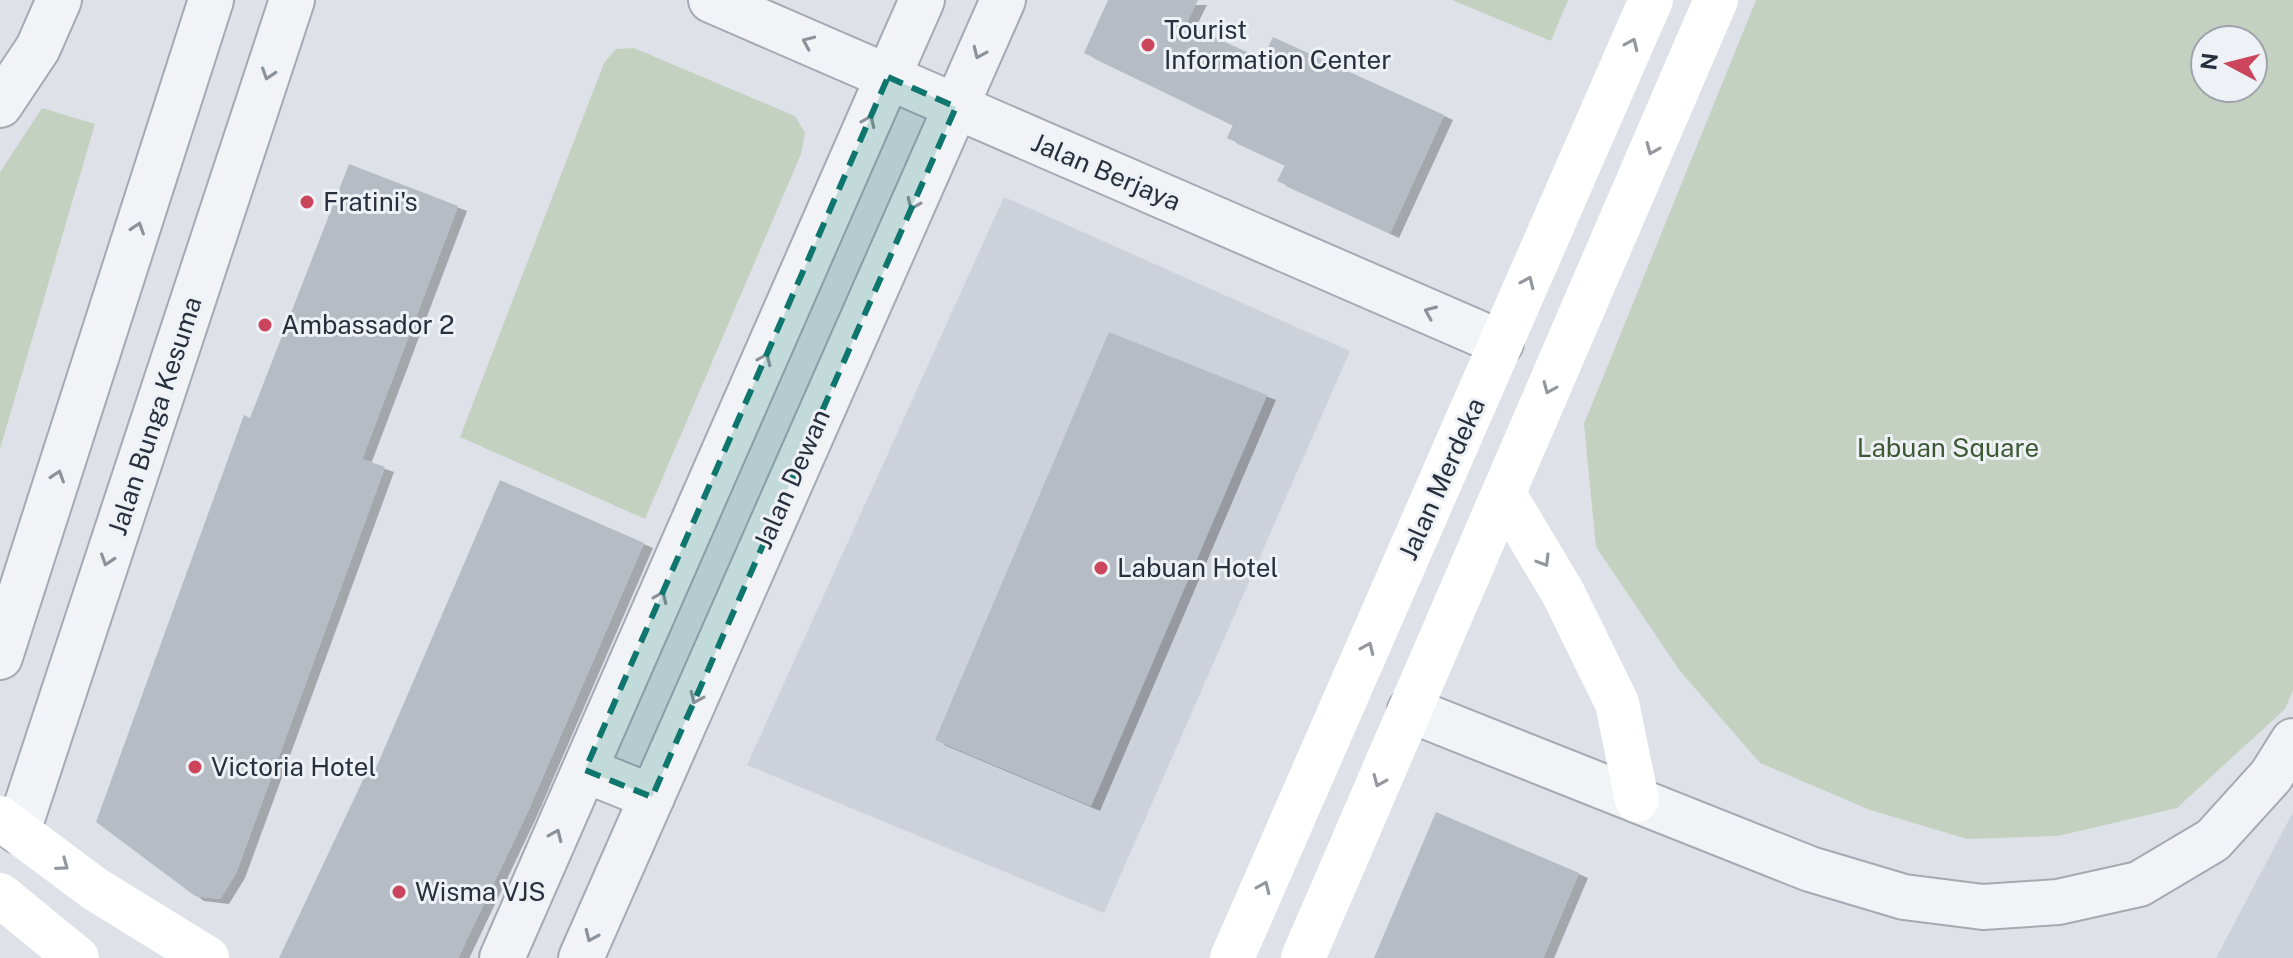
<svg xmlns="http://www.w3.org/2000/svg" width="2293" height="958" viewBox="0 0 2293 958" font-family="'Public Sans',sans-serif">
	<defs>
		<filter id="shadow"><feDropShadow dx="9" dy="5" stdDeviation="0" flood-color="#0004"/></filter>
	</defs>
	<rect width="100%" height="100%" fill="#dee2e8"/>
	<g fill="#cdd1da">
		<path d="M1004,197l346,154 -246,562 -357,-148z"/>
		<path d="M2293,812v146h-77z"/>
	</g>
	<g fill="#c5d1c0" fill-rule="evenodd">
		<path d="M1452,0h116l-17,41z"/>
		<path d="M1756,0h537v690l-8,19 -108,99 -119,28 -91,3 -97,-29 -110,-47 -80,-92 -84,-124 -12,-123zM2205,40h48v48h-48z"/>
		<path d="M634,48l161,68 10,17 -4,21 -156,365 -185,-82 144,-374 12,-14z"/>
		<path d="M42,108l53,16 -95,325v-277z"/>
	</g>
	<g fill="#b6bcc4" filter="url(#shadow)">
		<path d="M1108,0h90l-12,24 76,35 11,-22 171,78 -54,118 -113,-52 8,-16 -58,-27 6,-13 -149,-72z"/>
		<path d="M349,164l109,42 -96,253 23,8 -149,406 -16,26 -25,-3 -99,-74 148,-407 6,3z"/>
		<path d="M1109,332l158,63 -176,411 -156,-66z"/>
		<path d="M500,480l144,63 -116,268 -70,147h-179l91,-193 6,3z"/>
		<path d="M1436,812l143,61 -36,85h-169z"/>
	</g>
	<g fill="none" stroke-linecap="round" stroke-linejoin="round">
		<g stroke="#a4a9b2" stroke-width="48">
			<path id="pedestrian" d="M888,77l34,-77"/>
		</g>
		<g stroke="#a4a9b2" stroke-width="48">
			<g id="minor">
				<path d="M711,0l790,343"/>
				<path d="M0,105l38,-57 21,-48"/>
				<path d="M1410,710l400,159 94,28 79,10 75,-5 81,-18 74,-44 58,-64 22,-35"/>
				<path d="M585,770l67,27"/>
				<path d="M502,958l386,-881"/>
				<path d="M581,958l422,-958"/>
			</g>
		</g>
		<g stroke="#a4a9b2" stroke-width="48">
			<g id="tertiary">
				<path d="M0,657l211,-657"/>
				<path d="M18,831l274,-831"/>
			</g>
		</g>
		<use href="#pedestrian" stroke="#f1f3f6" stroke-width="44"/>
		<use href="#minor" stroke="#f1f3f6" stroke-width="44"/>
		<use href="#tertiary" stroke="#f1f3f6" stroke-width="44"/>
		<g stroke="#fff" stroke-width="44">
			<path d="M1504,494l59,99 54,110 20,97"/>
			<path d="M0,818l95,71 112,69"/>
			<path d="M0,895l77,63"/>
			<path d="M1232,958l419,-958"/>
			<path d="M1303,958l413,-958"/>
		</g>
	</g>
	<defs><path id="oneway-chevron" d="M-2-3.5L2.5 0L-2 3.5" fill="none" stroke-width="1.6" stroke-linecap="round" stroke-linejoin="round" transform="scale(2)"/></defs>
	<g stroke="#8c929a">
		<use href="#oneway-chevron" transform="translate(808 42) rotate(-156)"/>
		<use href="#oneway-chevron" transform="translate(979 53) rotate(114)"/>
		<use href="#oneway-chevron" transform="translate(268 74) rotate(108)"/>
		<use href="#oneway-chevron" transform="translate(869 121) rotate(-66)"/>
		<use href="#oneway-chevron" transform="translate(913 204) rotate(114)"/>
		<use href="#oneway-chevron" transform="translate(138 228) rotate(-72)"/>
		<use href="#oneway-chevron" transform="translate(1430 312) rotate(-157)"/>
		<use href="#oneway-chevron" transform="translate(765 359) rotate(-66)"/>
		<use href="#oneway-chevron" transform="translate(58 476) rotate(-72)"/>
		<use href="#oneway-chevron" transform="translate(107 560) rotate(108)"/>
		<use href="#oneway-chevron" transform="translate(661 597) rotate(-66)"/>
		<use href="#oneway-chevron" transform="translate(696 698) rotate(114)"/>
		<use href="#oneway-chevron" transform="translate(556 835) rotate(-66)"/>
		<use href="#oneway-chevron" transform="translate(591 936) rotate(114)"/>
	</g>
	<g stroke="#94989e">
		<use href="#oneway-chevron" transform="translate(1632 44) rotate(-66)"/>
		<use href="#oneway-chevron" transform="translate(1652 149) rotate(113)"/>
		<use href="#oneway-chevron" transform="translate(1528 282) rotate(-66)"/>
		<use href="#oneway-chevron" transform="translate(1549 388) rotate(113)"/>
		<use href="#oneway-chevron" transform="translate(1544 561) rotate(59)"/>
		<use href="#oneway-chevron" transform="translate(1368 648) rotate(-66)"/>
		<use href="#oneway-chevron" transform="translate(1379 781) rotate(113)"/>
		<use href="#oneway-chevron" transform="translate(63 865) rotate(36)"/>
		<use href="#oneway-chevron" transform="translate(1264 887) rotate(-66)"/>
	</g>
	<path fill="#0f766e" fill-opacity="0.2" stroke="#0f766e" stroke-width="6" stroke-dasharray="16 10" stroke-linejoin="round" d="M888,77l68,30 -304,690 -67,-27z"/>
	<g fill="#cb455c" stroke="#eef1f5" stroke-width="3">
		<circle cx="1148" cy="45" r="8"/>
		<circle cx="307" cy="202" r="8"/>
		<circle cx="265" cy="325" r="8"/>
		<circle cx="1101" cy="568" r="8"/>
		<circle cx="195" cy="767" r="8"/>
		<circle cx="399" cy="892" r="8"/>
	</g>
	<g text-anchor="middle" stroke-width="6" stroke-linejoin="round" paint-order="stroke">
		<g font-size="26" fill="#28303e" stroke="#eef1f5" text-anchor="start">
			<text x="1164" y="39">Tourist<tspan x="1164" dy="30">Information Center</tspan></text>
			<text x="323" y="211">Fratini's</text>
			<text x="281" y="334">Ambassador 2</text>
			<text x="1117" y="577">Labuan Hotel</text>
			<text x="211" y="776">Victoria Hotel</text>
			<text x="415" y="901">Wisma VJS</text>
		</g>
		<g font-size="26" fill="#28303e" stroke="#eef1f5">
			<text transform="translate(1106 172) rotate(23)" y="9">Jalan Berjaya</text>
			<text transform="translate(155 416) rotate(-72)" y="9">Jalan Bunga Kesuma</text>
			<text transform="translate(792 479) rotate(-66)" y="9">Jalan Dewan</text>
			<text transform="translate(1442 479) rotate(-66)" y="9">Jalan Merdeka</text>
		</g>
		<g font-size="26" fill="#3d5a35" stroke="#eef1f5">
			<text x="1948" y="457">Labuan Square</text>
		</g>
	</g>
	<g transform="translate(2229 64) rotate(277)"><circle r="38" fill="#eef1f5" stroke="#9fa4ac" stroke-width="2"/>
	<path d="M0-6L14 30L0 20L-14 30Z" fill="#cb455c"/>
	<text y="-12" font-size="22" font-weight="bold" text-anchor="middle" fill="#28303e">N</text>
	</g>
</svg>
